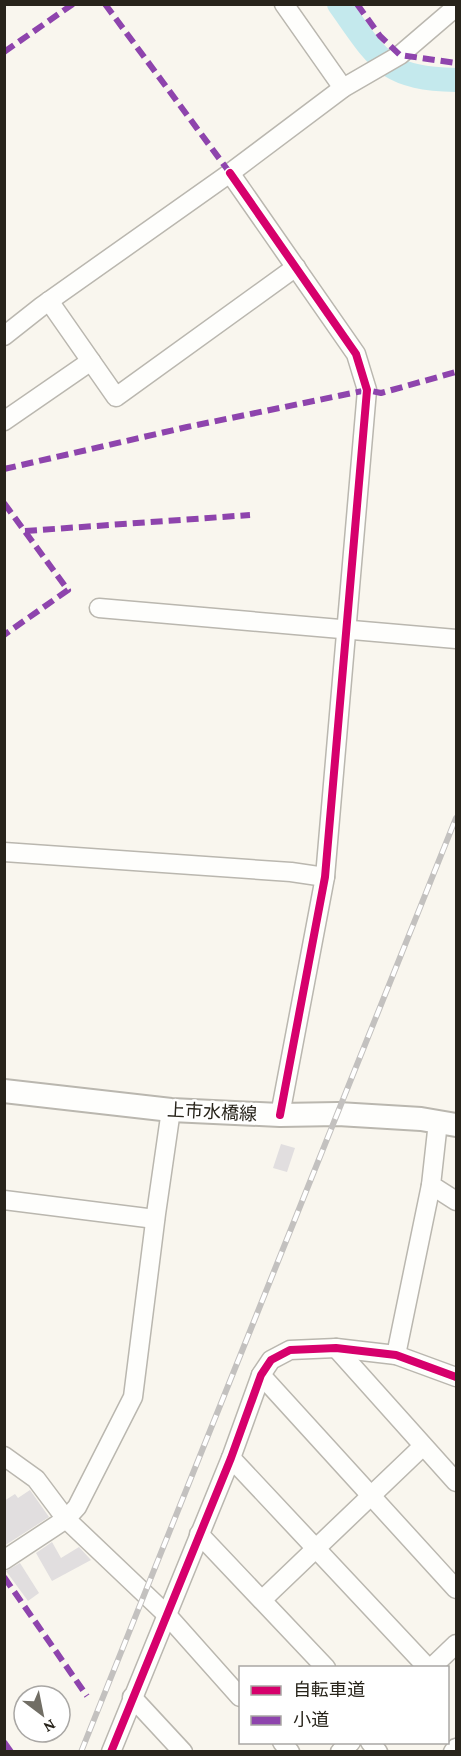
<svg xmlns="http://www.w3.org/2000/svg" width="461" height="1756" viewBox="0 0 461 1756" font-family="'Crimson Pro','Noto Sans JP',serif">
	<rect width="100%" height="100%" fill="#f9f6ee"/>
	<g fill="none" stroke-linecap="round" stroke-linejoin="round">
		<path stroke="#c4e9ed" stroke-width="24" d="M339,4c40,56 45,74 117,76"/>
	</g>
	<g fill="#e1dedf">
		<path d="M281,1144l14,4 -8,24 -14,-4z"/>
		<path d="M30,1490l19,27 -45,29v-45l11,-7 3,4z"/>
		<path d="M52,1542l9,16 18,-11 12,13 -39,21 -16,-28z"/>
		<path d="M20,1563l19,30 -11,8 -22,-30z"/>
	</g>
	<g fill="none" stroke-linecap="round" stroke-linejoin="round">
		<g stroke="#bab7af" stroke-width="21">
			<g id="minor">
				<path d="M284,4l59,84"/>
				<path d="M230,173l126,181 11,36 -42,487 -45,238"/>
				<path d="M49,301l67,96 180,-130"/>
				<path d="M4,336l38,-30 188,-133 113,-85 57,-33 56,-48"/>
				<path d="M4,421l87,-60"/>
				<path d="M99,608l357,31"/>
				<path d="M4,852l287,20 34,5"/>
				<path d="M438,1122l-7,63 25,16"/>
				<path d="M4,1200l151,19"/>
				<path d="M336,1348l120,134"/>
				<path d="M396,1355l35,-170"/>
				<path d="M261,1375l195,214"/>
				<path d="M4,1456l32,23 30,40 101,96 73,82"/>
				<path d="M231,1458l197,210"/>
				<path d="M199,1534l127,134"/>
				<path d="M4,1560l62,-41 11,-12 56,-110 23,-183 15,-104"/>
				<path d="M262,1600l161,-154"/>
				<path d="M431,1668l25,-24"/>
				<path d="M132,1697l51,55"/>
				<path d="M282,1742l8,10"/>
				<path d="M370,1742l8,10"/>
				<path d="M111,1752l120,-294 30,-83 10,-15 19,-10 46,-2 60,7 60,22"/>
				<path d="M340,1752l11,-10"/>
				<path d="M453,1752l3,-4"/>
			</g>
		</g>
		<g stroke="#bab7af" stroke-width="26">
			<path id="major" d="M4,1091l167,19 109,5 58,-1 83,5 35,6"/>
		</g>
		<use href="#minor" stroke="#fefefc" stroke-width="18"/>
		<use href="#major" stroke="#fefefc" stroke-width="22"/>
		<g stroke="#c3c1bf" stroke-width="6">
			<path id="rail" d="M81,1752l375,-934"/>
		</g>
		<use href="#rail" stroke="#fff" stroke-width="4" stroke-dasharray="11" stroke-linecap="butt"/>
		<g stroke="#8e44ad" stroke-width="6" stroke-dasharray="12 6" stroke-linecap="butt">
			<path d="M105,4l125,169"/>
			<path d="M357,4l23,32 20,19 56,8"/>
			<path d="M4,52l69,-48"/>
			<path d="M4,469l183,-42 180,-37 14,3 75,-21"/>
			<path d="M4,503l64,87 -64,45"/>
			<path d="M25,531l225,-16"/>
			<path d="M4,1577l83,119"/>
			<path d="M4,1742l7,10"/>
		</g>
		<g stroke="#fff" stroke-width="11">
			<g id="cycleway">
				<path d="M230,173l126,181 11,36 -42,487 -45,238"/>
				<path d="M111,1752l120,-294 30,-83 10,-15 19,-10 46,-2 60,7 60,22"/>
			</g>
		</g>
		<use href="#cycleway" stroke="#d6006c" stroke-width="8"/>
	</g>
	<g text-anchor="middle" stroke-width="5" stroke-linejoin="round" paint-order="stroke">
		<g font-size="18" fill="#28241b" stroke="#fff">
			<text transform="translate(212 1112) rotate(3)" y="6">上市水橋線</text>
		</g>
	</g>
	<rect width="461" height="1756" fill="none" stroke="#28241b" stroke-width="12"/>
	<rect x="239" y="1666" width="210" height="78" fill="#ffffff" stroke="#a9a7a4" stroke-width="1.5"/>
	<rect x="251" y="1686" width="30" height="9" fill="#d6006c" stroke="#a9a7a4" stroke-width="1.5"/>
	<text x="293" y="1696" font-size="18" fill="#28241b">自転車道</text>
	<rect x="251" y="1716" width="30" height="9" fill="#8e44ad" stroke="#a9a7a4" stroke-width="1.5"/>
	<text x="293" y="1726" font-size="18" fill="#28241b">小道</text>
	<g transform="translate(42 1714) rotate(148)"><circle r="28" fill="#ffffff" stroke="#a9a7a4" stroke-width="1.5"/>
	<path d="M0-4.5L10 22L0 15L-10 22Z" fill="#716e65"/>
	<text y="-9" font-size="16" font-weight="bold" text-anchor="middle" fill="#28241b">N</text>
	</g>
</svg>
